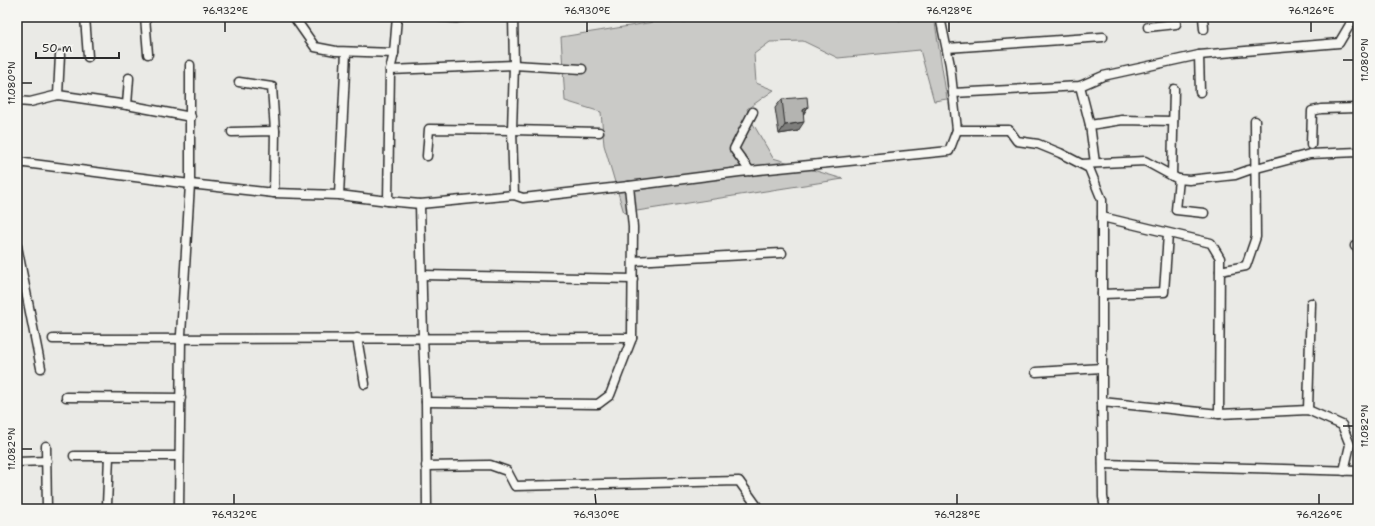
<svg xmlns="http://www.w3.org/2000/svg" width="1375" height="526" viewBox="0 0 1375 526" font-family="'Shantell Sans',sans-serif">
	<rect width="100%" height="100%" fill="#eaeae6"/>
	<filter id="ink" filterUnits="userSpaceOnUse"><feTurbulence type="fractalNoise" baseFrequency=".025" numOctaves="2"/><feDisplacementMap in="SourceGraphic" scale="8" xChannelSelector="R" yChannelSelector="G"/><feConvolveMatrix kernelMatrix="1 2 1 2 8 2 1 2 1" color-interpolation-filters="sRGB"/></filter>
	<g filter="url(#ink)">
		<path fill="#cacac7" stroke="#7a7a79" d="M687,17h209l3,4 9,-4h26l13,82 -13,2 -14,-51 -82,8 -35,-17 -33,1 -16,12 2,29 18,7 -27,19 5,13 21,36 70,21 -219,34 -20,-68 -3,-33 -36,-11 -4,-64 93,-15h32z"/>
		<g fill="none" stroke-linecap="round" stroke-linejoin="round">
			<g stroke="#2b2b2b" stroke-width="11">
				<g id="minor">
					<path d="M85,17l3,40"/>
					<path d="M145,17l3,37"/>
					<path d="M294,17l21,30 21,4 58,2"/>
					<path d="M440,17l16,1 7,-1"/>
					<path d="M513,17l1,48 -2,65 2,65"/>
					<path d="M1203,17l1,12"/>
					<path d="M1148,27l28,-3 -1,-7"/>
					<path d="M947,48l156,-11"/>
					<path d="M1199,55l1,37"/>
					<path d="M390,70l124,-5 68,4"/>
					<path d="M239,82l33,5 3,44"/>
					<path d="M1080,86l10,39 5,38"/>
					<path d="M953,93l127,-7 23,-10 96,-21 140,-12 13,-22 6,-1"/>
					<path d="M58,95l2,-40"/>
					<path d="M17,101l13,1 28,-7 69,10 64,12"/>
					<path d="M127,105l2,-27"/>
					<path d="M1090,125l32,-5 51,1"/>
					<path d="M957,130h52l8,11 21,3 22,9 29,15 13,32v202l1,95 2,12"/>
					<path d="M232,132l43,-1 -1,62"/>
					<path d="M1311,145l1,-34 9,-2 37,-1"/>
					<path d="M427,156l2,-27 83,1 87,2"/>
					<path d="M17,162l173,22 84,9 65,2 49,6 32,3 94,-9 9,3 106,-12 110,-14 210,-21 8,-21 -7,-65 -10,-48"/>
					<path d="M1081,164l64,-3 33,18 11,1 46,-5 14,-5 61,-16 48,-2"/>
					<path d="M750,171l-16,-22 19,-37"/>
					<path d="M1172,176l2,-87"/>
					<path d="M1179,179l-3,31 28,3"/>
					<path d="M339,195l7,-143"/>
					<path d="M388,201l2,-131 4,-17 3,-36"/>
					<path d="M420,204l3,134 3,64 1,107"/>
					<path d="M1102,217l109,26 9,15 -1,156"/>
					<path d="M17,246l24,122"/>
					<path d="M1355,246h3"/>
					<path d="M633,261l149,-8"/>
					<path d="M1220,271l26,-5 10,-29 -1,-116"/>
					<path d="M422,275l211,4"/>
					<path d="M1102,294l62,-2 4,-58"/>
					<path d="M357,338l8,46"/>
					<path d="M53,339l579,-1"/>
					<path d="M1036,372l66,-4"/>
					<path d="M66,397l115,1"/>
					<path d="M426,402l172,2 12,-9 22,-57 1,-111 -4,-41"/>
					<path d="M1102,402l117,12 89,-4 34,15 8,20 -6,26"/>
					<path d="M1308,410l3,-107"/>
					<path d="M46,446l1,63"/>
					<path d="M74,456h105"/>
					<path d="M17,462l30,-1"/>
					<path d="M1103,464l255,7"/>
					<path d="M426,466l64,-1 17,6 8,15 224,-5 20,28"/>
					<path d="M107,505l2,-49"/>
					<path d="M179,509l2,-174 9,-151v-119"/>
				</g>
			</g>
			<use href="#minor" stroke="#f6f6f2" stroke-width="8"/>
		</g>
		<path fill="#9b9b98" stroke="#2b2b2b" d="M782,99l21,15 -5,17 -19,3 -4,-26z"/>
		<g fill="#7e7e7c" stroke="#2b2b2b">
			<path d="M808,107l-6,10 1,-7z"/>
			<path d="M804,122l-6,9 -19,3 6,-9z"/>
		</g>
		<path fill="#b4b4b1" stroke="#2b2b2b" d="M807,97l1,10 -5,3 1,12 -19,3 -3,-26z"/>
	</g>
	<path fill="none" stroke="#2b2b2b" stroke-width="1.5" d="M225,22v10M587,22v10M949,22v10M1311,22v10M1343,60h10M22,83h10M1343,426h10M22,449h10M234,494v10M595,494l1,10M957,494v10M1319,494v10"/>
	<rect width="1375" height="526" fill="none" stroke="#f6f6f2" stroke-width="44"/>
	<path d="M36 52v6h83v-6" fill="none" stroke="#2b2b2b" stroke-width="2"/>
	<text x="42" y="52" font-size="12" fill="#2b2b2b" stroke="#f6f6f2" stroke-width="3" paint-order="stroke">50 m</text>
	<rect x="22" y="22" width="1331" height="482" fill="none" stroke="#2b2b2b" stroke-width="1.5"/>
	<g font-size="10" text-anchor="middle" fill="#2b2b2b">
		<text x="225" y="14">76.932°E</text>
		<text x="587" y="14">76.930°E</text>
		<text x="949" y="14">76.928°E</text>
		<text x="1311" y="14">76.926°E</text>
		<text transform="translate(1364 60) rotate(-90)" y="4">11.080°N</text>
		<text transform="translate(11 83) rotate(-90)" y="4">11.080°N</text>
		<text transform="translate(1364 426) rotate(-90)" y="4">11.082°N</text>
		<text transform="translate(11 449) rotate(-90)" y="4">11.082°N</text>
		<text x="234" y="518">76.932°E</text>
		<text x="596" y="518">76.930°E</text>
		<text x="957" y="518">76.928°E</text>
		<text x="1319" y="518">76.926°E</text>
	</g>
</svg>
